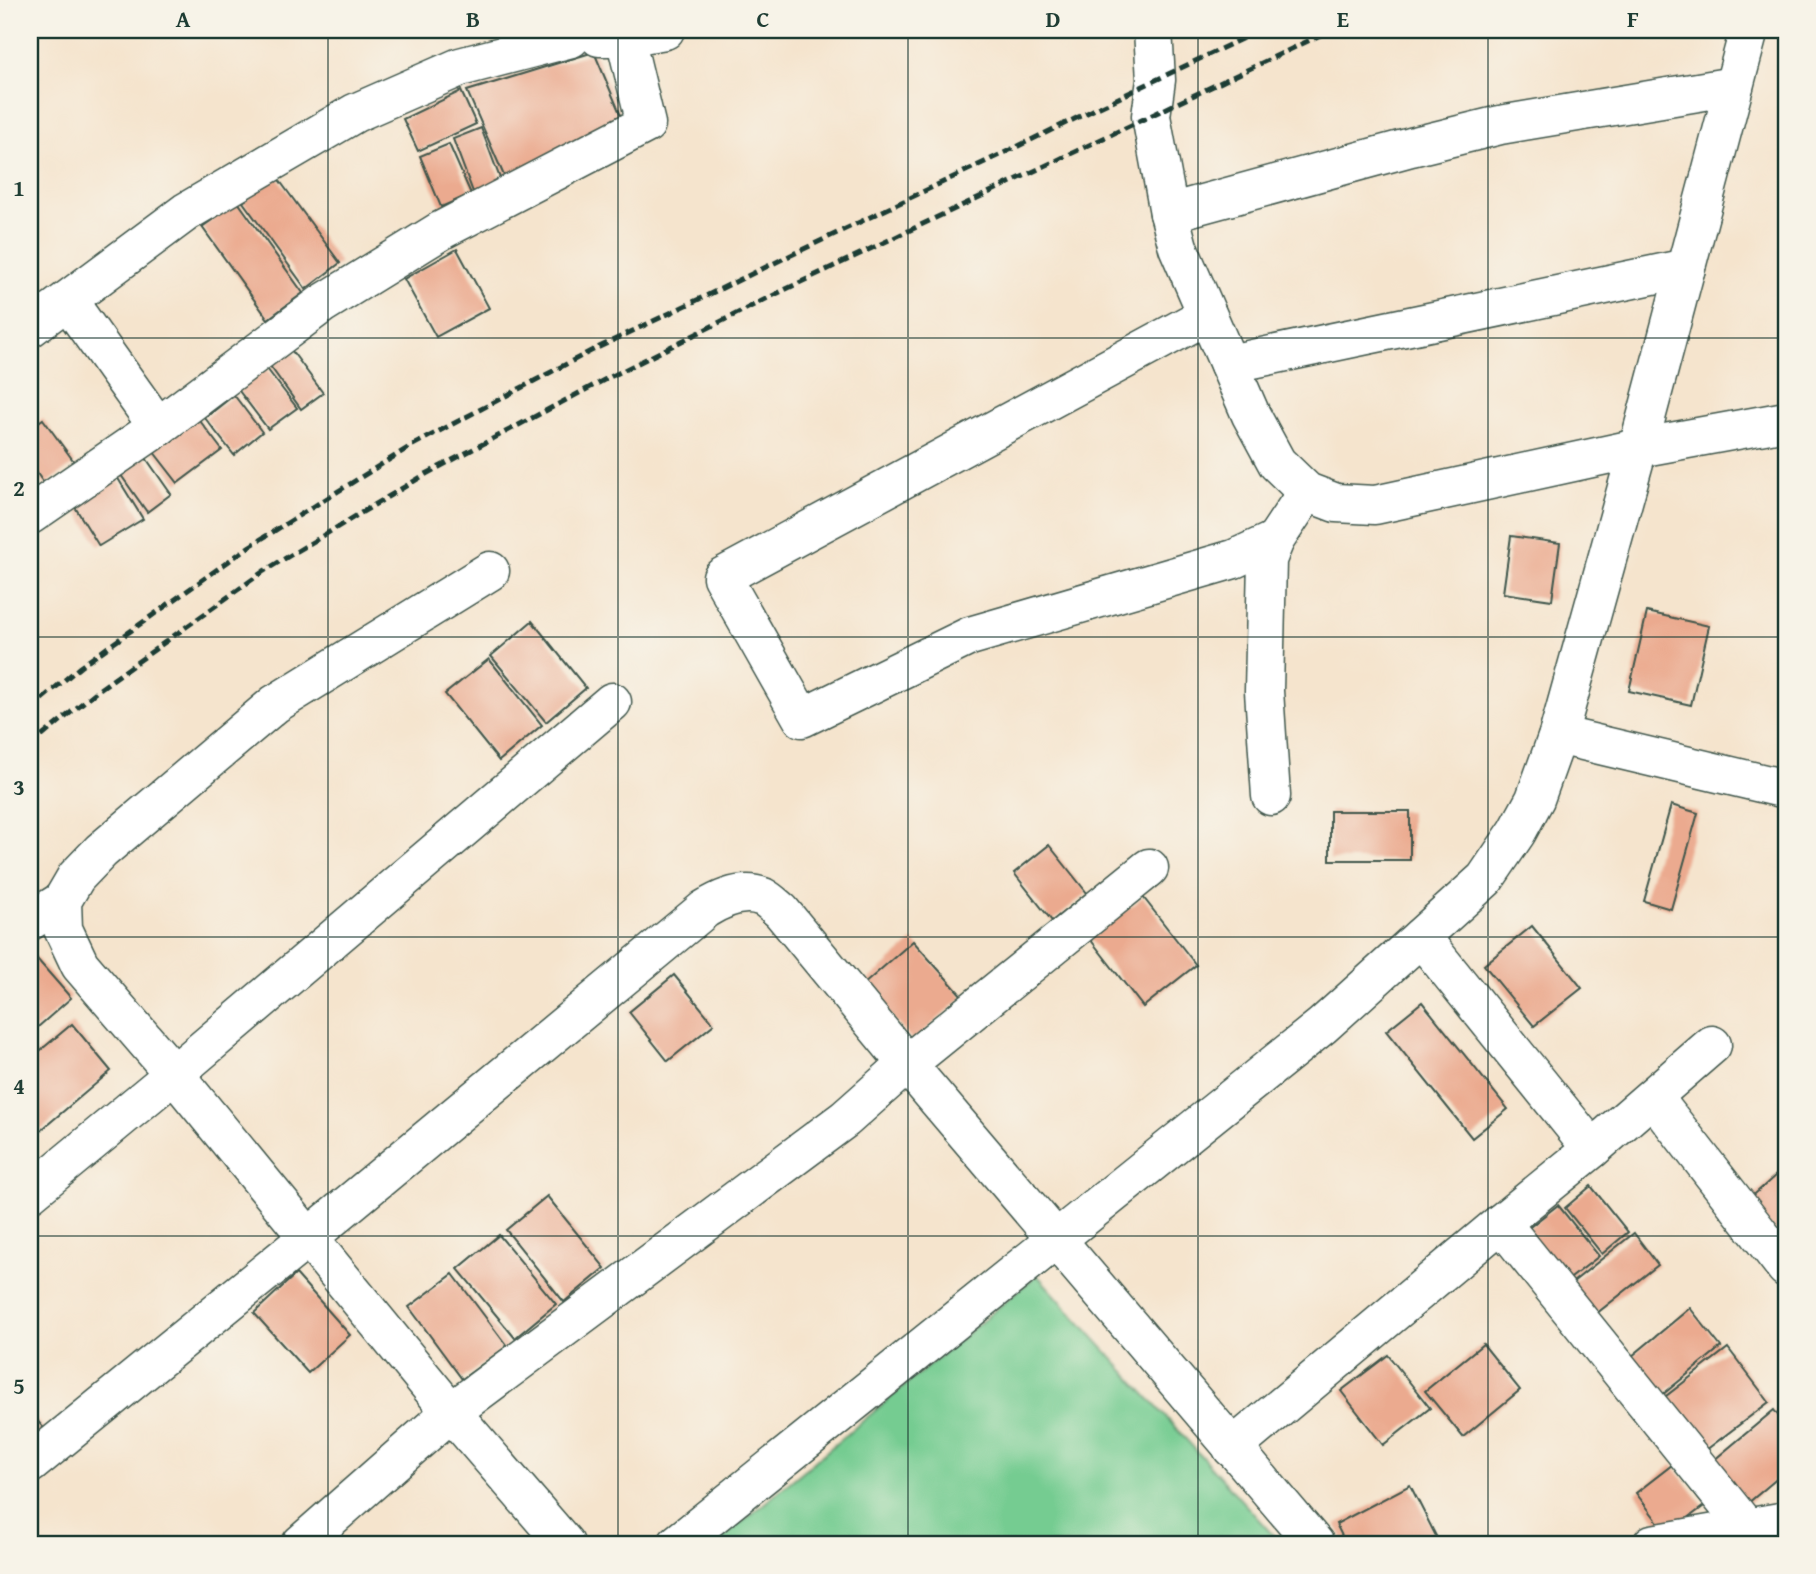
<svg xmlns="http://www.w3.org/2000/svg" width="1816" height="1574" viewBox="0 0 1816 1574" font-family="'Gentium Book Plus',serif">
	<rect width="100%" height="100%" fill="#f7f3e8"/>
	<filter id="ink" filterUnits="userSpaceOnUse"><feTurbulence type="fractalNoise" baseFrequency=".0143" numOctaves="2"/><feDisplacementMap in="SourceGraphic" scale="14" xChannelSelector="R" yChannelSelector="G"/><feConvolveMatrix kernelMatrix="1 2 1 2 8 2 1 2 1" color-interpolation-filters="sRGB"/></filter>
	<filter id="wash" filterUnits="userSpaceOnUse"><feTurbulence type="fractalNoise" baseFrequency=".00686" numOctaves="4" result="noise"/><feDisplacementMap in="SourceGraphic" scale="28" xChannelSelector="R" yChannelSelector="G"/><feGaussianBlur stdDeviation="1.57" result="paint"/><feColorMatrix in="noise" values="0 0 0 0 0 0 0 0 0 0 0 0 0 0 0 0 0 1.4 0 .05"/><feComposite in="paint" operator="in"/></filter>
	<g filter="url(#wash)">
		<rect width="100%" height="100%" fill="#f5e4cd"/>
		<path fill="#75cc91" stroke="#4a8462" stroke-width="2" d="M1037,1275l244,269h-565z"/>
		<g id="blocks">
			<g fill="#ebaa8f">
				<path d="M594,52l28,66 -117,60 -38,-87z"/>
				<path d="M461,91l15,33 -58,27 -15,-32z"/>
				<path d="M481,128l20,53 -28,11 -20,-53z"/>
				<path d="M449,144l22,50 -30,13 -21,-51z"/>
				<path d="M277,177l63,86 -34,26 -63,-87z"/>
				<path d="M238,202l65,91 -35,26 -66,-92z"/>
				<path d="M457,249l32,59 -53,29 -32,-58z"/>
				<path d="M286,343l37,50 -22,16 -36,-50z"/>
				<path d="M261,361l36,47 -29,21 -35,-46z"/>
				<path d="M234,395l28,37 -28,23 -29,-37z"/>
				<path d="M194,413l28,37 -44,33 -28,-36z"/>
				<path d="M43,419l32,44 -30,22 -15,-22v-35z"/>
				<path d="M141,451l30,43 -24,18 -31,-44z"/>
				<path d="M114,472l29,47 -44,27 -29,-47z"/>
				<path d="M1511,536l49,7 -8,57 -49,-7z"/>
				<path d="M1647,612l62,14 -18,79 -62,-14z"/>
				<path d="M532,621l54,67 -40,34 -55,-66z"/>
				<path d="M489,659l53,66 -43,36 -54,-67z"/>
				<path d="M1671,805l27,8 -27,96 -27,-8z"/>
				<rect x="1330" y="811" width="80" height="49"/>
				<path d="M1049,845l38,48 -35,28 -38,-48z"/>
				<path d="M1143,897l53,68 -53,42 -53,-68z"/>
				<path d="M1532,926l50,62 -48,38 -50,-61z"/>
				<path d="M913,941l50,56 -50,44 -50,-56z"/>
				<path d="M30,951l41,47 -41,36z"/>
				<path d="M674,975l40,49 -46,37 -39,-49z"/>
				<path d="M1422,1002l86,107 -36,29 -86,-107z"/>
				<path d="M72,1024l39,47 -71,60 -10,-12v-60z"/>
				<path d="M1786,1166v79l-39,-44z"/>
				<path d="M1591,1186l37,46 -26,22 -37,-46z"/>
				<path d="M547,1196l58,72 -41,34 -58,-72z"/>
				<path d="M1558,1205l41,51 -32,25 -41,-51z"/>
				<path d="M1634,1233l24,32 -66,52 -24,-31z"/>
				<path d="M499,1235l57,69 -41,34 -57,-69z"/>
				<path d="M296,1274l54,61 -42,38 -54,-60z"/>
				<path d="M453,1274l54,72 -45,33 -53,-72z"/>
				<path d="M1690,1308l31,39 -59,48 -31,-38z"/>
				<path d="M1483,1344l37,46 -57,47 -38,-46z"/>
				<path d="M1728,1348l41,54 -67,51 -41,-53z"/>
				<path d="M1388,1355l42,53 -47,37 -42,-54z"/>
				<path d="M1774,1410l12,16v45l-38,32 -35,-42z"/>
				<path d="M30,1412l16,19 -16,15z"/>
				<path d="M1672,1465l32,41 -37,28 -31,-41z"/>
				<path d="M1410,1485l29,57 -4,2h-89l-10,-20z"/>
			</g>
		</g>
	</g>
	<g filter="url(#ink)">
		<use href="#blocks" fill-opacity="0" stroke="#3f564b" stroke-width="2"/>
		<g fill="none" stroke-linecap="round" stroke-linejoin="round">
			<g stroke="#3f564b" stroke-width="41">
				<g id="minor">
					<path d="M1153,30l3,50 -5,36 18,97 9,34 73,168 26,48 30,29 29,11 39,2 263,-57 148,-27"/>
					<path d="M599,37h26l40,-7"/>
					<path d="M1169,213l242,-66 89,-22 234,-39"/>
					<path d="M68,301l90,126"/>
					<path d="M1207,315l-485,262 80,141 168,-82 264,-77 41,-19"/>
					<path d="M30,328l156,-116 169,-99 105,-46 111,-29"/>
					<path d="M1229,364l457,-96"/>
					<path d="M30,515l128,-88 164,-123 120,-74 204,-106 -21,-87"/>
					<path d="M490,571l-215,133 -174,147 -25,26 -14,24 1,28 17,36 94,109 277,338 114,132"/>
					<path d="M1558,735l228,54"/>
					<path d="M1271,796l-7,-105 3,-131 8,-20 32,-48"/>
					<path d="M30,921l32,-20"/>
					<path d="M1421,937l171,212"/>
					<path d="M1653,1097l133,171"/>
					<path d="M30,1193l144,-119 438,-372"/>
					<path d="M1501,1223l245,304"/>
					<path d="M1232,1448l269,-225 91,-74 120,-104"/>
					<path d="M30,1464l279,-227 396,-328c16,-10 39,-20 58,-12 6,3 13,10 18,14l126,153 408,480"/>
					<path d="M301,1544l150,-132 394,-293 62,-55 242,-196"/>
					<path d="M677,1544l645,-518 163,-147 32,-47 18,-33 23,-64 80,-287 111,-418"/>
					<path d="M1652,1544l134,-23"/>
				</g>
			</g>
			<use href="#minor" stroke="#fff" stroke-width="38"/>
			<g stroke="#1f3d34" stroke-width="5" stroke-dasharray="10 5" stroke-linecap="butt">
				<path d="M30,709l50,-42 170,-121 161,-100 180,-95 669,-321"/>
				<path d="M30,746l67,-55 167,-120 162,-97 178,-94 180,-90 547,-260"/>
			</g>
		</g>
	</g>
	<path fill="none" stroke="#1f3d34" stroke-width="2" stroke-opacity="0.55" d="M328,30v1514M618,30v1514M908,30v1514M1198,30v1514M1488,30v1514M30,338h1756M30,637h1756M30,937h1756M30,1236h1756"/>
	<rect width="1816" height="1574" fill="none" stroke="#f7f3e8" stroke-width="77"/>
	<rect x="38" y="38" width="1740" height="1498" fill="none" stroke="#1f3d34" stroke-width="2.5"/>
	<g font-size="23" text-anchor="middle" font-weight="bold" fill="#1f3d34">
		<text x="183" y="27">A</text>
		<text x="473" y="27">B</text>
		<text x="763" y="27">C</text>
		<text x="1053" y="27">D</text>
		<text x="1343" y="27">E</text>
		<text x="1633" y="27">F</text>
		<text x="19" y="196">1</text>
		<text x="19" y="496">2</text>
		<text x="19" y="795">3</text>
		<text x="19" y="1094">4</text>
		<text x="19" y="1394">5</text>
	</g>
</svg>
